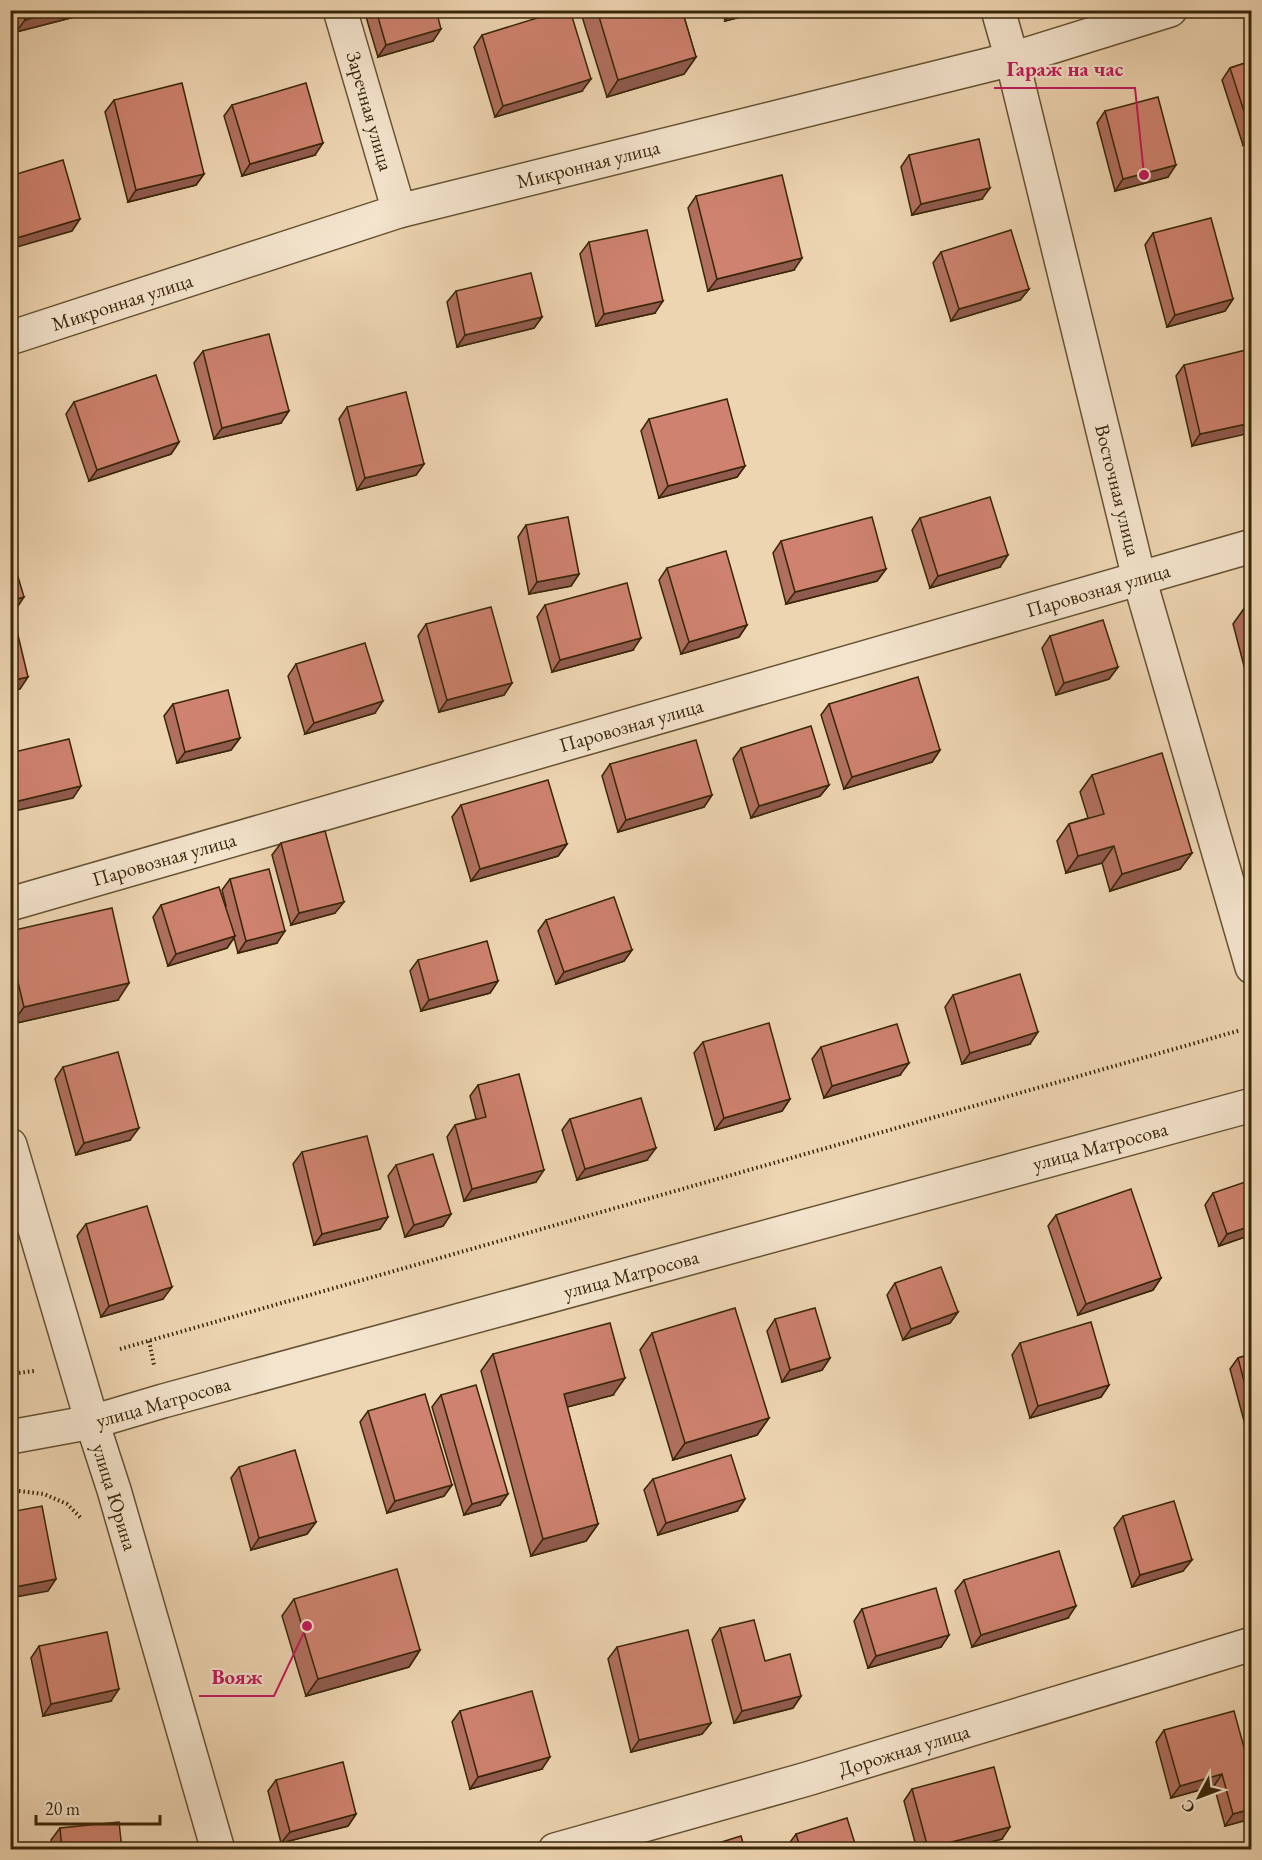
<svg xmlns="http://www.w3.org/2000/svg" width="1262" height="1860" viewBox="0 0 1262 1860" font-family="'EB Garamond',serif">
	<rect width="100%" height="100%" fill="#eed5b2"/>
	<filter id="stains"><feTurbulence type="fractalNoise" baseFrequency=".00333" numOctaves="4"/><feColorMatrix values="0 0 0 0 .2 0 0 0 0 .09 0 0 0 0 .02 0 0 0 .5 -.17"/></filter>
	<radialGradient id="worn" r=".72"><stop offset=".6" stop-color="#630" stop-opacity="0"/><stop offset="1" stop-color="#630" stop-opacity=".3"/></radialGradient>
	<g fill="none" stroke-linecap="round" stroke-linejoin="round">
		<g stroke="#665232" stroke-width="36">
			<g id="minor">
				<path d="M340,10l59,201"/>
				<path d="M998,10l14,49 127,519 113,389"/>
				<path d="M10,338l389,-127 613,-152 158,-49"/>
				<path d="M10,904l1242,-358"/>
				<path d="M10,1145l82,277"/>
				<path d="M555,1850l252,-71 445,-135"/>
			</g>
		</g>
		<g stroke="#665232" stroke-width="36">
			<g id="tertiary">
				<path d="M92,1422l22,68 104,360"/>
				<path d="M10,1437l82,-15 71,-21 1089,-296"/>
			</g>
		</g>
		<g stroke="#392608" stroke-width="4" stroke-dasharray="1.5 3" stroke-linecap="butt">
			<path d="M149,1341l5,24"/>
			<path d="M120,1349l1121,-319"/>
			<path d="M10,1374l24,-3"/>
			<path d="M10,1490l34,4 23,10 15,15"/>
		</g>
		<use href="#minor" stroke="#f4e4cd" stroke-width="33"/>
		<use href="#tertiary" stroke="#f4e4cd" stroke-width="33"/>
	</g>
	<g fill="#b1705f" stroke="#392608" stroke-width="1.5">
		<path d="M11,10h71l-4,6 -62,16z"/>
		<path d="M364,10h72l-3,31 -55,16z"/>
		<path d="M580,10h102l14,47 -12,17 -77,23z"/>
		<path d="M722,10h46l-43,11z"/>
		<path d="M482,35l100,56 -87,26 -21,-70z"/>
		<path d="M1251,61v81l-8,3 -21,-65 8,-12z"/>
		<path d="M114,100l90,74 -8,11 -68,17 -23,-90z"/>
		<path d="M232,105l83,50 -73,21 -18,-60z"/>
		<path d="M1105,111l63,66 -53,14 -18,-68z"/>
		<path d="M909,155l73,44 -70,16 -11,-48z"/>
		<path d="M696,196l98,74 -86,21 -20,-83z"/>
		<path d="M1153,233l80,66 -8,12 -58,16 -22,-82z"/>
		<path d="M589,242l66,71 -59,13 -16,-72z"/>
		<path d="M941,252l88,37 -9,11 -69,21 -18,-58z"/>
		<path d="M456,291l86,26 -8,11 -77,19 -10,-45z"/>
		<path d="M203,351l78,72 -67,16 -20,-76z"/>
		<path d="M1184,365l67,7 -59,74 -16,-70z"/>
		<path d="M74,402l105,40 -8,12 -82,27 -23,-67z"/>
		<path d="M347,407l77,57 -8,11 -59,15 -18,-71z"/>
		<path d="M649,419l96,47 -8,11 -78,21 -18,-67z"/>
		<path d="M920,518l80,49 -70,21 -18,-58z"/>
		<path d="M526,525l53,49 -8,12 -42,8 -11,-57z"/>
		<path d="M781,541l105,28 -9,12 -91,23 -13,-51z"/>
		<path d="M667,568l80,57 -8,12 -58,17 -22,-74z"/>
		<path d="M1251,602v91l-18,-69 15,-21z"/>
		<path d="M545,605l88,45 -81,22 -15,-55z"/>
		<path d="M426,624l86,59 -8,12 -65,17 -21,-76z"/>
		<path d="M1050,636l68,31 -9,12 -53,16 -14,-47z"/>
		<path d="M296,664l79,49 -70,21 -17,-58z"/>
		<path d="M173,704l67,34 -9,12 -54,13 -13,-47z"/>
		<path d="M829,704l111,46 -8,12 -88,27 -23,-74z"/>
		<path d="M741,748l88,37 -9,11 -69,22 -18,-59z"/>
		<path d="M610,764l102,31 -8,12 -86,25 -16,-56z"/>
		<path d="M1092,775l100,78 -12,16 -70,22 -8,-28 -36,10 -9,-32 12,-17 19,-6 -8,-26z"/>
		<path d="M461,805l106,39 -9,12 -87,25 -19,-64z"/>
		<path d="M281,843l54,70 -44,12 -19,-70z"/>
		<path d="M230,879l47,64 -39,10 -4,-15 -7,10 -59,18 -15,-49 8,-12 65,1 -4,-16z"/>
		<path d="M546,920l86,30 -8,11 -68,23 -18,-53z"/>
		<path d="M10,931l108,69 -106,24 -2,-6z"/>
		<path d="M418,960l80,21 -8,12 -69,18 -11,-40z"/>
		<path d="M953,995l77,49 -68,20 -17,-57z"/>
		<path d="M703,1042l87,57 -8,12 -67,19 -21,-77z"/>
		<path d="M821,1047l79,28 -76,23 -12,-39z"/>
		<path d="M63,1067l67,73 -54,15 -21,-76z"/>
		<path d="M478,1085l58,97 -72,19 -17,-64 8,-12 21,-6 -6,-23z"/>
		<path d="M570,1119l77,41 -70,20 -15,-50z"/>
		<path d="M302,1152l86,65 -8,12 -66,16 -21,-81z"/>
		<path d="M396,1165l55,49 -8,12 -38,11 -17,-61z"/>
		<path d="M1213,1193l38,42 -32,11 -14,-41z"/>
		<path d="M1056,1215l105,63 -8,12 -75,25 -30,-89z"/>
		<path d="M86,1224l77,75 -62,18 -24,-81z"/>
		<path d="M895,1283l63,29 -8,11 -47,17 -16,-45z"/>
		<path d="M775,1319l55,39 -8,12 -40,12 -15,-51z"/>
		<path d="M652,1333l117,85 -12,17 -84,25 -33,-110z"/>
		<path d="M1020,1343l89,42 -8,12 -71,21 -18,-63z"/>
		<path d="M493,1354l120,41 -46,12 31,117 -12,17 -55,15 -50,-185z"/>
		<path d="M1251,1354v77l-4,1 -17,-63 8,-11z"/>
		<path d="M441,1395l59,110 -36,10 -32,-108z"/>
		<path d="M368,1411l84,74 -8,11 -57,17 -27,-91z"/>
		<path d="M239,1467l77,55 -9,12 -56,16 -20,-72z"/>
		<path d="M653,1479l84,32 -79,24 -14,-45z"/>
		<path d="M1123,1516l60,55 -51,16 -18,-59z"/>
		<path d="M964,1580l104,38 -96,29 -17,-56z"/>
		<path d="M294,1599l126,51 -11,17 -103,29 -24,-80z"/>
		<path d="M862,1609l87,26 -8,12 -73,21 -14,-47z"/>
		<path d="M720,1628l45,33 36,35 -8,12 -59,15 -22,-83z"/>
		<path d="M39,1646l72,55 -68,15 -12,-58z"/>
		<path d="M617,1647l94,76 -9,11 -71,18 -23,-93z"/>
		<path d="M460,1711l82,58 -72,20 -18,-67z"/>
		<path d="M1164,1730l87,43v46l-26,7 -11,-40 -43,12 -15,-56z"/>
		<path d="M276,1780l80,34 -8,12 -67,17 -13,-52z"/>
		<path d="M912,1789l90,50 -42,11h-43l-13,-49z"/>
		<path d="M60,1828l62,22h-70l-1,-10z"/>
		<path d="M796,1834l61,16h-68l-1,-5z"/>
	</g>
	<g fill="#905b4e" stroke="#392608" stroke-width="1.5">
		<path d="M61,10h21l-4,6 -62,16 9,-12z"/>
		<path d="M733,10h35l-43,11z"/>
		<path d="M441,29l-8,12 -55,16 8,-12z"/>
		<path d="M696,57l-12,17 -77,23 11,-17z"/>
		<path d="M591,79l-9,12 -87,26 8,-11z"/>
		<path d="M1251,133v9l-8,3z"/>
		<path d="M323,143l-8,12 -73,21 8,-12z"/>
		<path d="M1176,165l-8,12 -53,14 8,-12z"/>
		<path d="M204,174l-8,11 -68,17 8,-12z"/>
		<path d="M990,188l-8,11 -70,16 9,-11z"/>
		<path d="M80,219l-8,12 -62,18v-9z"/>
		<path d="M802,258l-8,12 -86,21 9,-12z"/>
		<path d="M1029,289l-9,11 -69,21 8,-12z"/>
		<path d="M1233,299l-8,12 -58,16 8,-12z"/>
		<path d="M663,301l-8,12 -59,13 8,-12z"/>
		<path d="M542,317l-8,11 -77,19 8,-12z"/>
		<path d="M289,411l-8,12 -67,16 8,-11z"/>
		<path d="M1251,423v10l-59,13 8,-12z"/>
		<path d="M179,442l-8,12 -82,27 8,-11z"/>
		<path d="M424,464l-8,11 -59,15 8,-12z"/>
		<path d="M745,466l-8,11 -78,21 9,-12z"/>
		<path d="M1008,555l-8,12 -70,21 8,-12z"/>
		<path d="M886,569l-9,12 -91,23 9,-12z"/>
		<path d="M579,574l-8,12 -42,8 8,-12z"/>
		<path d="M24,597l-8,12 -6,2v-10z"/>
		<path d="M747,625l-8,12 -58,17 8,-12z"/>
		<path d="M641,638l-8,12 -81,22 8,-12z"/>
		<path d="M1118,667l-9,12 -53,16 8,-12z"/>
		<path d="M28,677l-8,12 -10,2v-10z"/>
		<path d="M512,683l-8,12 -65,17 8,-12z"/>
		<path d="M383,701l-8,12 -70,21 9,-11z"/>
		<path d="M240,738l-9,12 -54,13 8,-11z"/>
		<path d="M940,750l-8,12 -88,27 8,-12z"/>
		<path d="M829,785l-9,11 -69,22 8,-12z"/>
		<path d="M81,786l-8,12 -63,14v-9z"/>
		<path d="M712,795l-8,12 -86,25 8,-12z"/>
		<path d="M567,844l-9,12 -87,25 9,-12z"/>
		<path d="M1114,846l-12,17 -36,10 12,-17z"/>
		<path d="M1192,853l-12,16 -70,22 12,-17z"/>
		<path d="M344,902l-9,11 -44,12 8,-12z"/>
		<path d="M285,931l-8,12 -39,10 8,-12z"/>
		<path d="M235,936l-8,12 -59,18 8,-12z"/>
		<path d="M632,950l-8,11 -68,23 8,-12z"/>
		<path d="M498,981l-8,12 -69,18 8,-11z"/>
		<path d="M129,983l-11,17 -106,24 12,-17z"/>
		<path d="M1038,1032l-8,12 -68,20 8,-11z"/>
		<path d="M909,1063l-9,12 -76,23 8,-12z"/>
		<path d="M790,1099l-8,12 -67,19 9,-12z"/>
		<path d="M139,1128l-9,12 -54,15 8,-12z"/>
		<path d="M656,1148l-9,12 -70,20 8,-11z"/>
		<path d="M544,1170l-8,12 -72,19 8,-12z"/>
		<path d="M451,1214l-8,12 -38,11 9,-12z"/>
		<path d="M388,1217l-8,12 -66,16 8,-11z"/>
		<path d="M1251,1226v9l-32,11 8,-12z"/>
		<path d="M1161,1278l-8,12 -75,25 8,-11z"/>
		<path d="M172,1287l-9,12 -62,18 8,-11z"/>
		<path d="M958,1312l-8,11 -47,17 8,-11z"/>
		<path d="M830,1358l-8,12 -40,12 8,-12z"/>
		<path d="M625,1378l-12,17 -61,16 12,-17z"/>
		<path d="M1109,1385l-8,12 -71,21 8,-12z"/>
		<path d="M769,1418l-12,17 -84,25 12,-17z"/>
		<path d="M1251,1425v6l-4,1z"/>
		<path d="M452,1485l-8,11 -57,17 8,-12z"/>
		<path d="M508,1494l-8,11 -36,10 8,-11z"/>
		<path d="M745,1499l-8,12 -79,24 8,-12z"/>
		<path d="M316,1522l-9,12 -56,16 8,-12z"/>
		<path d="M598,1524l-12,17 -55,15 12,-17z"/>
		<path d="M1192,1560l-9,11 -51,16 8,-12z"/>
		<path d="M56,1579l-8,12 -38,7v-10z"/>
		<path d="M1076,1606l-8,12 -96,29 9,-12z"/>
		<path d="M949,1635l-8,12 -73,21 8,-12z"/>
		<path d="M420,1650l-11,17 -103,29 12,-17z"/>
		<path d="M119,1689l-8,12 -68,15 8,-12z"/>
		<path d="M801,1696l-8,12 -59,15 8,-12z"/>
		<path d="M711,1723l-9,11 -71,18 8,-12z"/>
		<path d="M550,1757l-8,12 -72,20 8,-12z"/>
		<path d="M1222,1774l-8,12 -43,12 9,-12z"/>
		<path d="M1251,1809v10l-26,7 8,-12z"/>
		<path d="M356,1814l-8,12 -67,17 9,-11z"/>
		<path d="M1010,1827l-8,12 -42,11h-33l1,-2z"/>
	</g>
	<g fill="#ce826f" stroke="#392608" stroke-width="1.5">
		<path d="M22,10h39l-36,10z"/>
		<path d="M376,10h60l5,19 -55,16z"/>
		<path d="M563,10h7l21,69 -88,27 -21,-71z"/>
		<path d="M597,10h85l14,47 -78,23z"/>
		<path d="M1251,61v72l-21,-65z"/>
		<path d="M182,83l22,91 -68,16 -22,-90z"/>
		<path d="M306,83l17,60 -73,21 -18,-59z"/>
		<path d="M1158,97l18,68 -53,14 -18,-68z"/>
		<path d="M979,139l11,49 -69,16 -12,-49z"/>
		<path d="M63,160l17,59 -70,21v-64z"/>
		<path d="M782,175l20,83 -85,21 -21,-83z"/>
		<path d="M1211,218l22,81 -58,16 -22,-82z"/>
		<path d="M647,230l16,71 -59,13 -15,-72z"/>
		<path d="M1011,230l18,59 -70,20 -18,-57z"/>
		<path d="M531,273l11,44 -77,18 -9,-44z"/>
		<path d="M269,334l20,77 -67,17 -19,-77z"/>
		<path d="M1246,350l5,22v51l-51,11 -16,-69z"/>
		<path d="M156,375l23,67 -82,28 -23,-68z"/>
		<path d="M406,392l18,72 -59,14 -18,-71z"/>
		<path d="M727,399l18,67 -77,20 -19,-67z"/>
		<path d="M990,497l18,58 -70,21 -18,-58z"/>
		<path d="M568,517l11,57 -42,8 -11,-57z"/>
		<path d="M872,517l14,52 -91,23 -14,-51z"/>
		<path d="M10,550l14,47 -14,4z"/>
		<path d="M726,551l21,74 -58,17 -22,-74z"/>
		<path d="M627,583l14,55 -81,22 -15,-55z"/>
		<path d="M1251,602v14l-3,-13z"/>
		<path d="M491,607l21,76 -65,17 -21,-76z"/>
		<path d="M1103,620l15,47 -54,16 -14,-47z"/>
		<path d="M16,627l12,50 -18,4v-53z"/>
		<path d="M365,643l18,58 -69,22 -18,-59z"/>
		<path d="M918,677l22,73 -88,27 -23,-73z"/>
		<path d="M228,690l12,48 -55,14 -12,-48z"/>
		<path d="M811,726l18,59 -70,21 -18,-58z"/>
		<path d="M69,739l12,47 -71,17v-50z"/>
		<path d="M696,740l16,55 -86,25 -16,-56z"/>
		<path d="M1162,753l30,100 -70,21 -8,-28 -36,10 -9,-32 35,-10 -12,-39z"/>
		<path d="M548,780l19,64 -87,25 -19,-64z"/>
		<path d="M325,831l19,71 -45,11 -18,-70z"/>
		<path d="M269,869l16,62 -39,10 -16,-62z"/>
		<path d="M219,887l16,49 -59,18 -15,-49z"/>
		<path d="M614,897l18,53 -68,22 -18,-52z"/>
		<path d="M112,908l17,75 -105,24 -14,-57v-19z"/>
		<path d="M487,941l11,40 -69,19 -11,-40z"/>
		<path d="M1020,974l18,58 -68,21 -17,-58z"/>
		<path d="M769,1023l21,76 -66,19 -21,-76z"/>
		<path d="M897,1024l12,39 -77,23 -11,-39z"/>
		<path d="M118,1052l21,76 -55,15 -21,-76z"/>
		<path d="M519,1074l25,96 -72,19 -17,-64 31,-8 -8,-32z"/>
		<path d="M641,1098l15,50 -71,21 -15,-50z"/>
		<path d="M367,1136l21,81 -66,17 -20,-82z"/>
		<path d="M433,1154l18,60 -37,11 -18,-60z"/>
		<path d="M1251,1180v46l-24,8 -14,-41z"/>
		<path d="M1131,1189l30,89 -75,26 -30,-89z"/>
		<path d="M147,1206l25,81 -63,19 -23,-82z"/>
		<path d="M941,1267l17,45 -47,17 -16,-46z"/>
		<path d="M735,1308l34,110 -84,25 -33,-110z"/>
		<path d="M815,1308l15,50 -40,12 -15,-51z"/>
		<path d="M1091,1322l18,63 -71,21 -18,-63z"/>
		<path d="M610,1323l15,55 -61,16 34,130 -55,15 -50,-185z"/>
		<path d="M1251,1354v54l-13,-50z"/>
		<path d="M476,1385l32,109 -36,10 -31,-109z"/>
		<path d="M425,1394l27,91 -57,16 -27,-90z"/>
		<path d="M295,1450l21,72 -57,16 -20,-71z"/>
		<path d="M731,1455l14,44 -79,24 -13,-44z"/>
		<path d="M1174,1501l18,59 -52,15 -17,-59z"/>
		<path d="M42,1506l14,73 -46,9v-76z"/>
		<path d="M1059,1551l17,55 -95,29 -17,-55z"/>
		<path d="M397,1569l23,81 -102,29 -24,-80z"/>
		<path d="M936,1588l13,47 -73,21 -14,-47z"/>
		<path d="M754,1620l11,41 25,-7 11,42 -59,15 -22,-83z"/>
		<path d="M688,1630l23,93 -72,17 -22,-93z"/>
		<path d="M107,1632l12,57 -68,15 -12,-58z"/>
		<path d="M532,1691l18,66 -72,20 -18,-66z"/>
		<path d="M1234,1711l17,62v36l-18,5 -11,-40 -42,12 -16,-56z"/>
		<path d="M343,1762l13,52 -66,18 -14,-52z"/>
		<path d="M994,1767l16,60 -82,21 -16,-59z"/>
		<path d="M847,1818l10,32h-56l-5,-16z"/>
		<path d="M119,1822l3,28h-60l-2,-22z"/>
		<path d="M741,1836l4,14h-49z"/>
		<path d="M1084,1846l2,4h-12z"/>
	</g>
	<g text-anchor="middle" stroke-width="4.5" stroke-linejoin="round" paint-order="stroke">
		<g font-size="20" fill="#392608" stroke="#f4e4cd">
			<text transform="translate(370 111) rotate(74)" y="7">Заречная улица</text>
			<text transform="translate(588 164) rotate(-14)" y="7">Микронная улица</text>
			<text transform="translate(122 302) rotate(-18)" y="7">Микронная улица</text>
			<text transform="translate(1118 490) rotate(76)" y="7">Восточная улица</text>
			<text transform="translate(1098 590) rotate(-16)" y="7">Паровозная улица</text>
			<text transform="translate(631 725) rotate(-16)" y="7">Паровозная улица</text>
			<text transform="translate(164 859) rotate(-16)" y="7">Паровозная улица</text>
			<text transform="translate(1100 1146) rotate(-15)" y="7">улица Матросова</text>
			<text transform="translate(631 1274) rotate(-15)" y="7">улица Матросова</text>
			<text transform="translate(163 1402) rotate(-16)" y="7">улица Матросова</text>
			<text transform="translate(115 1497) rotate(73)" y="7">улица Юрина</text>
			<text transform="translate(904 1750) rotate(-17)" y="7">Дорожная улица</text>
		</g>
	</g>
	<path fill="none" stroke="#c2185b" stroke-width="2" d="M1144 175L1135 88H994M307 1626L274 1696H199"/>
	<g fill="#c2185b" stroke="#f4e4cd" stroke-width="2">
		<circle cx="1144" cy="175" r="6"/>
		<circle cx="307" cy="1626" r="6"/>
	</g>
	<g font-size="21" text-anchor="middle" font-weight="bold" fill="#c2185b" stroke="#f4e4cd" stroke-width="4.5" stroke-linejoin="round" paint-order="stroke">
		<text x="1065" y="76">Гараж на час</text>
		<text x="237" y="1684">Вояж</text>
	</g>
	<rect width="1262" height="1860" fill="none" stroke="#eed5b2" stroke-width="36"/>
	<rect x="12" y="12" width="1238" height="1836" fill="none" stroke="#392608" stroke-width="3"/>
	<rect x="18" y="18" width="1226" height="1824" fill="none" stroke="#392608" stroke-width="1.5"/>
	<g transform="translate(1199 1797) rotate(229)" stroke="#f4e4cd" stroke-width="4.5" paint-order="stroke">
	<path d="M0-4.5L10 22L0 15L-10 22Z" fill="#392608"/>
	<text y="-9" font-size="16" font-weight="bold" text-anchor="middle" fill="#392608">С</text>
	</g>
	<path d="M36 1815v9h124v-9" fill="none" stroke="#392608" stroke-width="3"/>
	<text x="45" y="1815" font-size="18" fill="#392608" stroke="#f4e4cd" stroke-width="4.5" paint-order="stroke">20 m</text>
	<rect width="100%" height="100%" filter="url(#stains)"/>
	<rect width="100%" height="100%" fill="url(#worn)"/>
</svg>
